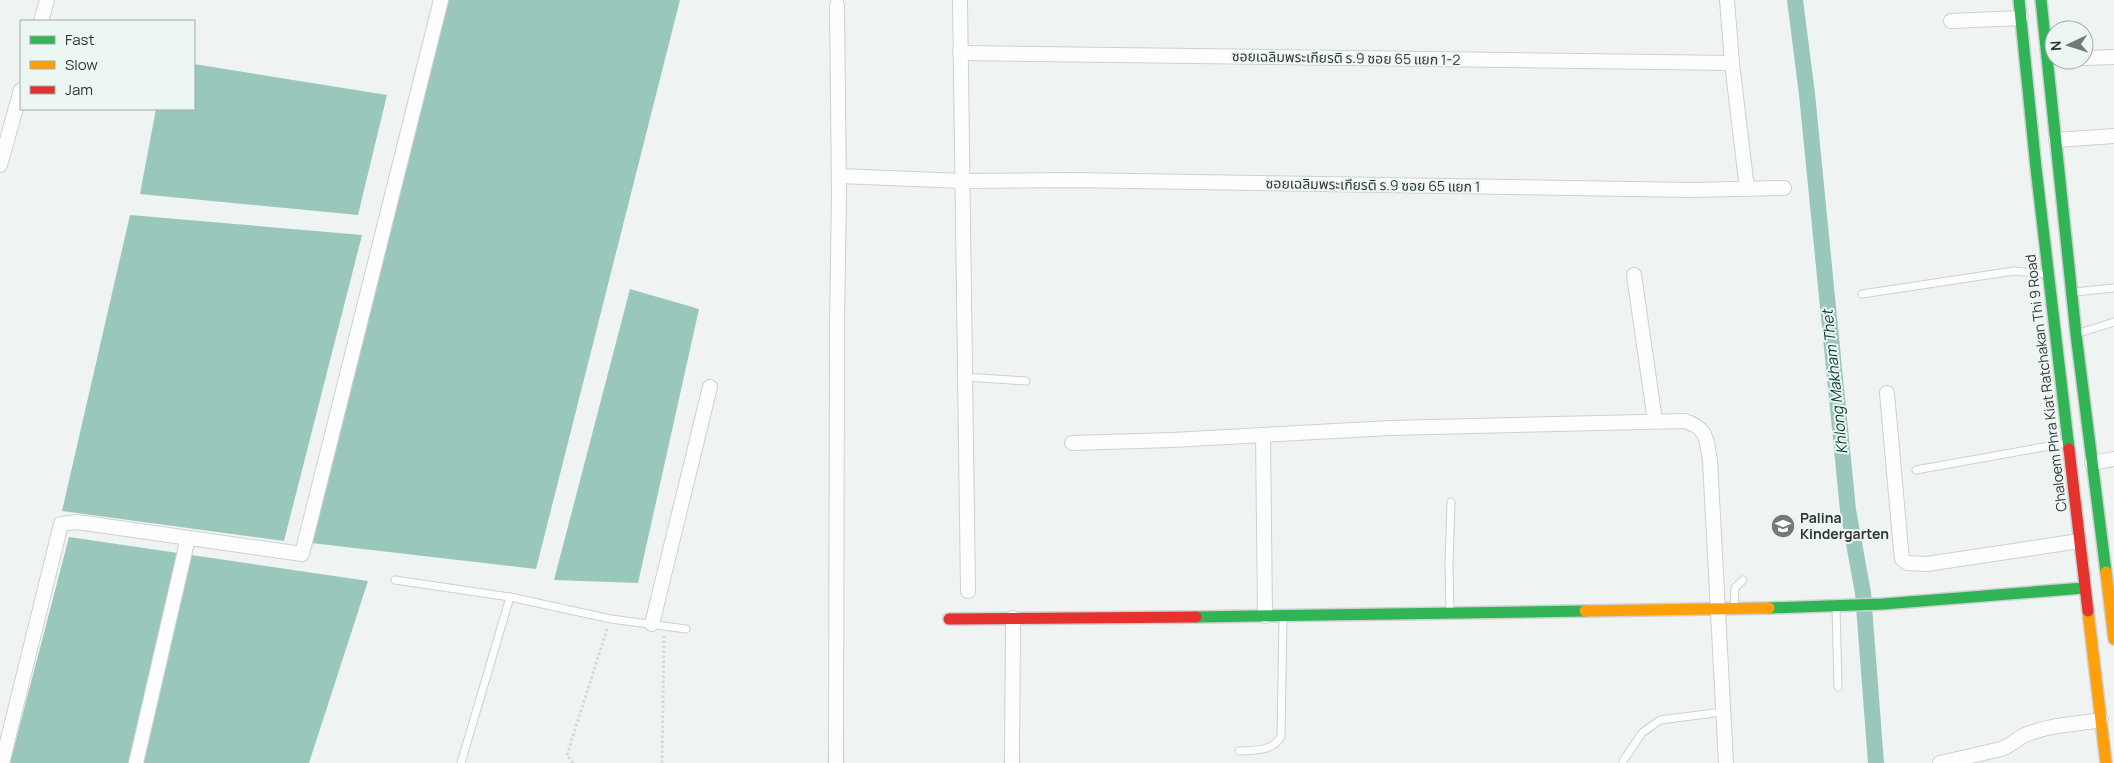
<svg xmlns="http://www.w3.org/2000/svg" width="2114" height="763" viewBox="0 0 2114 763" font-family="Manrope,'Noto Sans Thai',sans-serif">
	<rect width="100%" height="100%" fill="#eff4f3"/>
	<g fill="#9ac7bc">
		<path d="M447,0h233l-144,569 -225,-26z"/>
		<path d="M194,64l193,31 -29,120 -218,-21 16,-85h38z"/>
		<path d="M130,215l232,20 -78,306 -222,-30z"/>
		<path d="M630,289l69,20 -61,274 -84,-3z"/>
		<path d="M69,537l299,44 -59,182h-299z"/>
	</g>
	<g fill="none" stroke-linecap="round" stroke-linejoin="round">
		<path stroke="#9ac7bc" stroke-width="16" d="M1795,0l12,94 41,416 15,83 13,170"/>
		<g stroke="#cdd1d0" stroke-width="9">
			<g id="lane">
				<path d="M2074,292l40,-4"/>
				<path d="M1862,294l152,-23 32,3"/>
				<path d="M2079,333l35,-11"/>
				<path d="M965,377l61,4"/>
				<path d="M1916,470l150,-27"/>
				<path d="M395,580l115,17 101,22 75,10"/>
				<path d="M1734,607l1,-19 8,-8"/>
				<path d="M1836,607l2,80"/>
				<path d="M1450,613l-1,-49 2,-62"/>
				<path d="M1239,751c16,-1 32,1 42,-14l2,-118"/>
				<path d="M1623,761l19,-28 18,-13 62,-8"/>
				<path d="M461,763l49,-166"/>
			</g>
		</g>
		<g stroke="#cdd1d0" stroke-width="16">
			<g id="street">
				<path d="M960,0l8,591"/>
				<path d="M1727,0l5,63 15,126"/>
				<path d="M41,21l6,-21"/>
				<path d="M1951,21l70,-3"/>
				<path d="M960,53l772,10"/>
				<path d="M2084,58l30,-1"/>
				<path d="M2056,140l58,-4"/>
				<path d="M0,165l21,-75"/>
				<path d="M839,176l124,5 109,-1 620,10 92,-2"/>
				<path d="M1634,275l21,146"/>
				<path d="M1887,393l14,157 1,9 5,4 20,1 152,-23"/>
				<path d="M1263,435l2,181"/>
				<path d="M1072,443l100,-3 218,-12 295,-7c23,8 21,18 25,39l16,303"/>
				<path d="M2092,463l22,-4"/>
				<path d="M652,624l58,-237"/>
				<path d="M2,763l59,-239 16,-2 225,32 139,-554"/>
				<path d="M136,763l52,-225"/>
				<path d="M836,763l1,-438 2,-132 -2,-188"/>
				<path d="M1012,763l1,-145"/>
				<path d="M1940,763l61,-14c9,-3 15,-10 24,-14 23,-10 51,-11 76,-15"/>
			</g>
		</g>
		<g stroke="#cdd1d0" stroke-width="14">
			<g id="fast">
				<path d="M2019,0l17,168 33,281"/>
				<path d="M2041,0l35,334 30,238"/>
				<path d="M1769,608l114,-4 201,-16"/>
				<path d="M1196,617l389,-6"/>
			</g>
		</g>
		<g stroke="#cdd1d0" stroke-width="14">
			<g id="slow">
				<path d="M2106,572l8,67"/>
				<path d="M1585,611l184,-3"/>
				<path d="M2088,611l18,152"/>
			</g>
		</g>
		<g stroke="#cdd1d0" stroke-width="14">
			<g id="jam">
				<path d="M2069,449l19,162"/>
				<path d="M949,619l247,-2"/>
			</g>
		</g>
		<g stroke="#d7d9d9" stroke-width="3" stroke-dasharray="2.5 2.5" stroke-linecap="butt">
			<path d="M573,763l-6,-8 40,-126"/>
			<path d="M662,763l2,-127"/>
		</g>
		<use href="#lane" stroke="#fdfdfd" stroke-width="7"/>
		<use href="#street" stroke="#fdfdfd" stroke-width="14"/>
		<use href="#fast" stroke="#30b455" stroke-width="11"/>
		<use href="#slow" stroke="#ff9f0a" stroke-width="11"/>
		<use href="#jam" stroke="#e5322d" stroke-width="11"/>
	</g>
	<defs>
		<g id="school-disc" transform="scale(1.25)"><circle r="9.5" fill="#747877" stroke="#ecf7f4"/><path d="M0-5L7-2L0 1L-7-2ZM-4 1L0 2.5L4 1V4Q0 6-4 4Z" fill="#fff"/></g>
	</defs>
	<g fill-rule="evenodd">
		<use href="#school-disc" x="1783" y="526"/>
	</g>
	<g text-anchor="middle" stroke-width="4" stroke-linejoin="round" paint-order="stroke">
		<g font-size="14" fill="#313534" stroke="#ecf7f4">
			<text transform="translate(1346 58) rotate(1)" y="5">ซอยเฉลิมพระเกียรติ ร.9 ซอย 65 แยก 1-2</text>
			<text transform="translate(1373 185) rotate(1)" y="5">ซอยเฉลิมพระเกียรติ ร.9 ซอย 65 แยก 1</text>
			<text transform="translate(2046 383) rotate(-97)" y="5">Chaloem Phra Kiat Ratchakan Thi 9 Road</text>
		</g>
		<g font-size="14" font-weight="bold" fill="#313534" stroke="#ecf7f4" text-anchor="start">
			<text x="1800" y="523">Palina<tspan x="1800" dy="16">Kindergarten</tspan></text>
		</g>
		<g font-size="15" font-style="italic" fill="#003b31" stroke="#ecf7f4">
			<text transform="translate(1835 382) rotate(-96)" y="5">Khlong Makham Thet</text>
		</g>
	</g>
	<rect x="20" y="20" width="175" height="90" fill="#ecf7f4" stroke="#a1a9a7"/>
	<rect x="30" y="36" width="25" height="8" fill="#30b455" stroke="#a1a9a7"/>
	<text x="65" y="45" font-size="15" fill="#313534">Fast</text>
	<rect x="30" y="61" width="25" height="8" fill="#ff9f0a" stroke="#a1a9a7"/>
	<text x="65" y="70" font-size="15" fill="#313534">Slow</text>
	<rect x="30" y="86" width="25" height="8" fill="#e5322d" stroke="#a1a9a7"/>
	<text x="65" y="95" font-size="15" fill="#313534">Jam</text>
	<g transform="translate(2069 45) rotate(266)"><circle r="24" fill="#ecf7f4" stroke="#a1a9a7"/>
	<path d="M0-4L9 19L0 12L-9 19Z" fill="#747877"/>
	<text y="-8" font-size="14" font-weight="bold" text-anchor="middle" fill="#313534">N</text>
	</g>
</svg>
